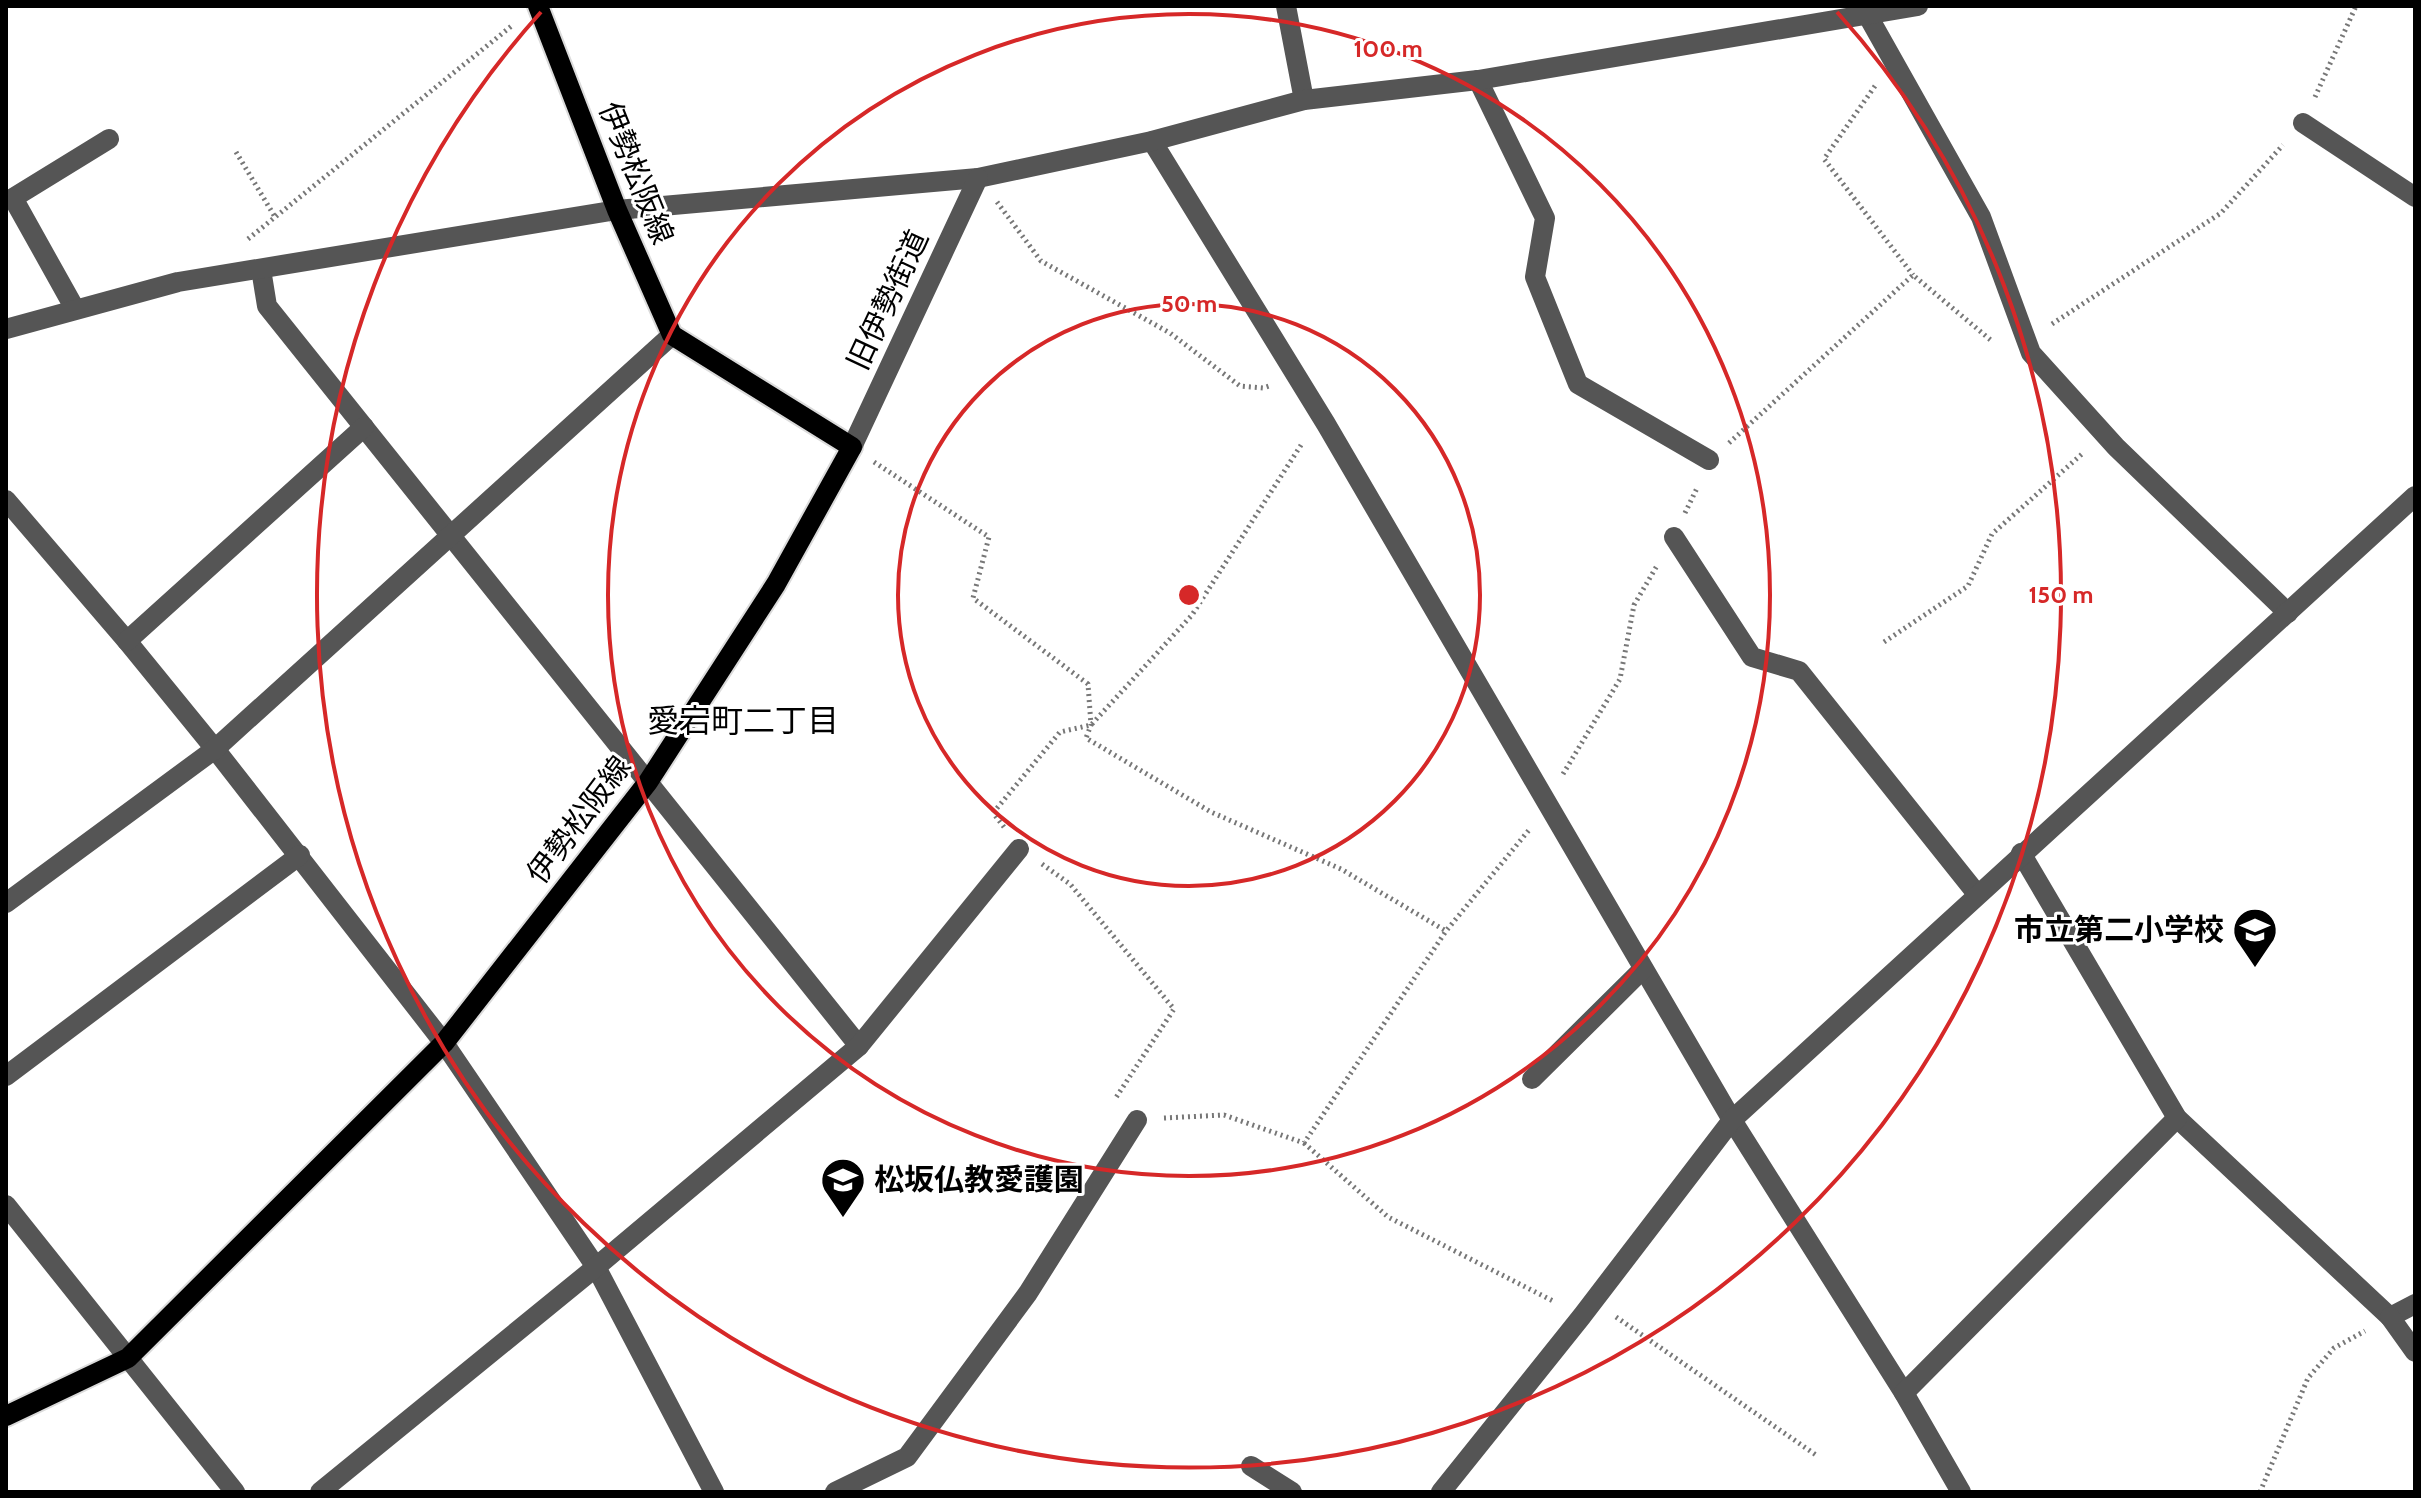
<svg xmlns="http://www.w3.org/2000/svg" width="2421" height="1498" viewBox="0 0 2421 1498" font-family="Cabin,'Noto Sans JP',sans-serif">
	<rect width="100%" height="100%" fill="#fff"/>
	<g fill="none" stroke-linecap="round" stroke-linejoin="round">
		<g stroke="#dbdbdb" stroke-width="24">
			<path id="major" d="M6,1416l122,-58 316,-315 204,-261 128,-198 76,-137 -180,-112 -55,-125 -79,-204"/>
		</g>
		<g stroke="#777" stroke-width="5" stroke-dasharray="2 4" stroke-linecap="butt">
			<path d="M1875,86l-51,73 89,116"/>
			<path d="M2315,97l41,-91"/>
			<path d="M236,152l39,65"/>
			<path d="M997,202l44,59 129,72 70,53 23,2 6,-2"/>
			<path d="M248,239l266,-215"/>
			<path d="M2052,324l169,-111 62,-68"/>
			<path d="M1729,443l184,-168 80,67"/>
			<path d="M874,462l115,75 -16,61 115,86 3,41 -5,13 125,74 130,57 105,62"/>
			<path d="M1685,513l13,-27"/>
			<path d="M1884,642l84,-56 24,-52 90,-80"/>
			<path d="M1563,774l57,-95 14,-74 24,-41"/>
			<path d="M1004,827l-11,-14 67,-81 31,-7 101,-110 111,-173"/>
			<path d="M1042,864l28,20 104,125 -59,90"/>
			<path d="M1164,1118l60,-3 80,28 142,-212 83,-101"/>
			<path d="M1304,1143l84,74 167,85"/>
			<path d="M1616,1317l200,138"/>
			<path d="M2260,1492l48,-114 26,-30 31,-17"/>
		</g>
		<g stroke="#555" stroke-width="20">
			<path d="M1286,6l18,94"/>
			<path d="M1868,16l113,201 50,136 85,94 172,166"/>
			<path d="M1478,80l67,138 -10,59 43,107 131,76"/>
			<path d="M2303,123l112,74"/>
			<path d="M1152,141l174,283 406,696 172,273 57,99"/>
			<path d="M261,269l6,37 592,740"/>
			<path d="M75,309l-62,-111 96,-59"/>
			<path d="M6,329l172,-47 439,-72 361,-32 174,-37 152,-41 174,-20 440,-74"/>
			<path d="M852,447l126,-269"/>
			<path d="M6,500l121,141 88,108 229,294 152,224 118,225"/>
			<path d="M1674,537l78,120 47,14 178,223"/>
			<path d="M127,641l237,-214"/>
			<path d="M2021,853l156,265 213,199 25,-13"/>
			<path d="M6,903l209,-154 457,-414"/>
			<path d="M6,1076l294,-221"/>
			<path d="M1532,1079l111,-110"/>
			<path d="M6,1205l229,287"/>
			<path d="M2390,1317l25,35"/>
			<path d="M1904,1393l273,-275"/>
			<path d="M1251,1466l41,26"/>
			<path d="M320,1492l276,-225 263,-221 160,-197"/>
			<path d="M835,1492l72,-35 121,-164 109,-173"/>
			<path d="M1441,1492l141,-176 150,-196 683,-624"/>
		</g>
		<use href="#major" stroke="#000" stroke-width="20"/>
	</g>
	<g fill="none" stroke="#d62828" stroke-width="4">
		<circle cx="1189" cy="595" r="291"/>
		<circle cx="1189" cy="595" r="581"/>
		<path d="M1837 12A872 872 0 1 1 541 12"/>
	</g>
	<defs>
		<g id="school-pin" transform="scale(2.3)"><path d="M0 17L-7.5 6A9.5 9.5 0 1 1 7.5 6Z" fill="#000" stroke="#fff"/><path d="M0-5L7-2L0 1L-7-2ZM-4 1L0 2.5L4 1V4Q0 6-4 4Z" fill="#fff"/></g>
	</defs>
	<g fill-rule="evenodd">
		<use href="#school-pin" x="2255" y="930"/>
		<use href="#school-pin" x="843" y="1180"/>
	</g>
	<g text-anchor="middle" stroke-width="6" stroke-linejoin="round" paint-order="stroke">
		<g font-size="30" fill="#000" stroke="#fff">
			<text transform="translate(636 173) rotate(68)" y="10">伊勢松阪線</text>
			<text transform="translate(888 300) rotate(-65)" y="10">旧伊勢街道</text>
			<text transform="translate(579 820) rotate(-53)" y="10">伊勢松阪線</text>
		</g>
		<g font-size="30" font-weight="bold" fill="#000" stroke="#fff" text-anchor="end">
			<text x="2224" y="940">市立第二小学校</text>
			<text x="874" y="1190" text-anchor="start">松坂仏教愛護園</text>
		</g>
		<g font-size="32" fill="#000" stroke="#fff">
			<text x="743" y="732">愛宕町二丁目</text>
		</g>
	</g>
	<circle cx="1189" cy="595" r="12" fill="#d62828" stroke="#fff" stroke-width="4"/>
	<g font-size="24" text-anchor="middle" font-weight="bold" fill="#d62828" stroke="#fff" stroke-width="6" stroke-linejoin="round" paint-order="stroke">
		<text x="1388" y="57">100 m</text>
		<text x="1189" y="312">50 m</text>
		<text x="2061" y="603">150 m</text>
	</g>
	<rect width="2421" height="1498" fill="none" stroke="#000000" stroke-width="16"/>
</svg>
